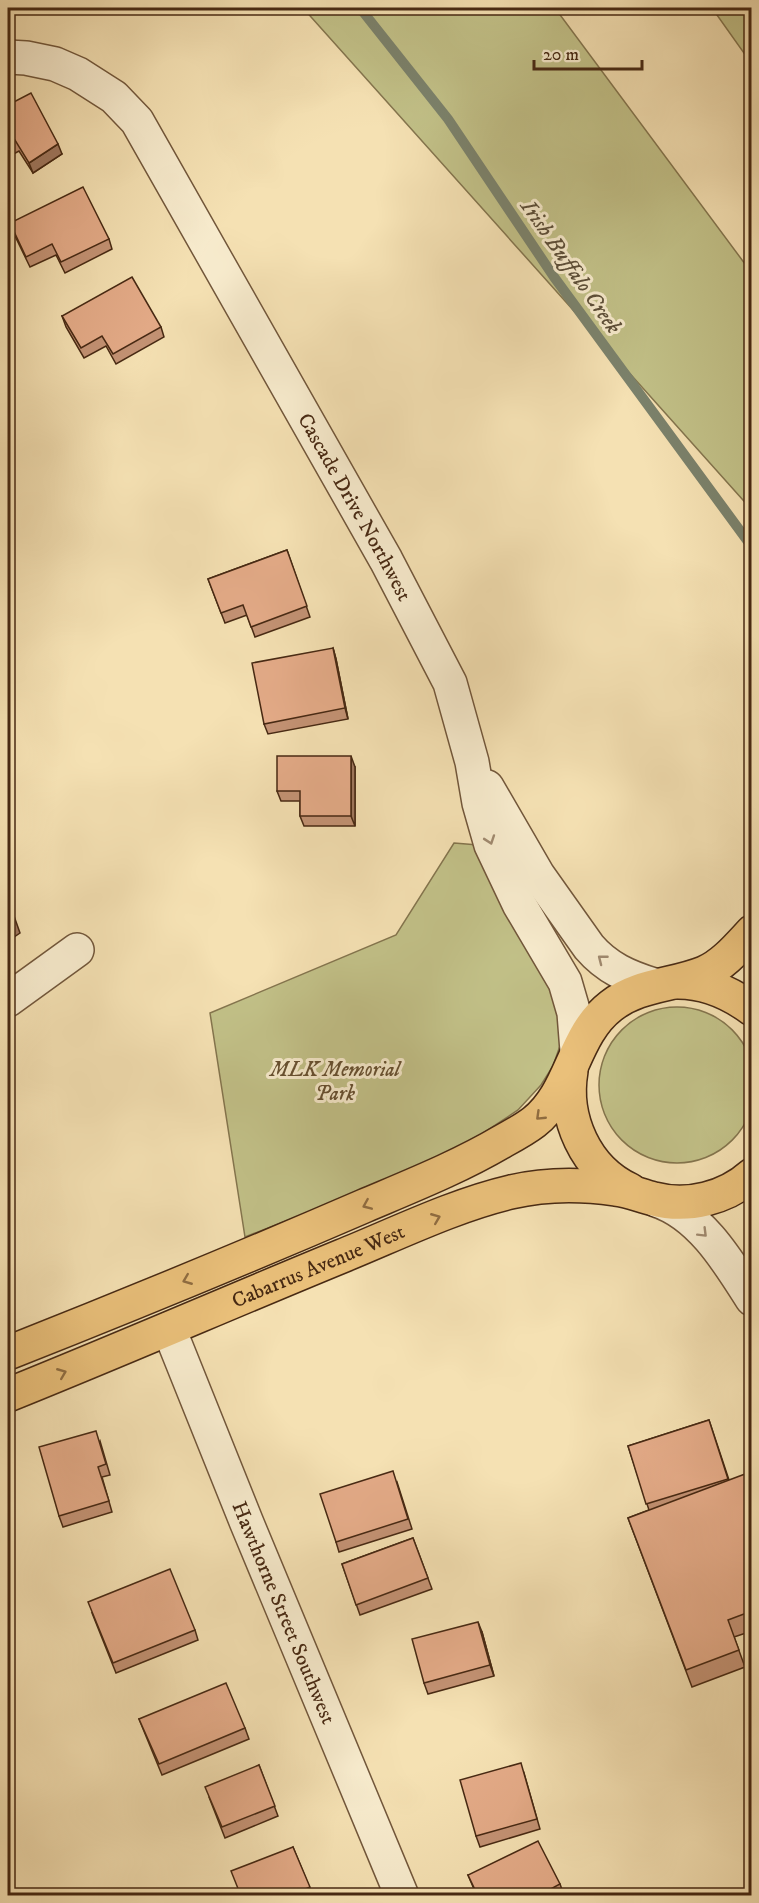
<svg xmlns="http://www.w3.org/2000/svg" width="759" height="1903" viewBox="0 0 759 1903" font-family="'IM FELL DW Pica',serif">
	<rect width="100%" height="100%" fill="#f5e1b3"/>
	<filter id="stains"><feTurbulence type="fractalNoise" baseFrequency=".00333" numOctaves="4"/><feColorMatrix values="0 0 0 0 .2 0 0 0 0 .09 0 0 0 0 .02 0 0 0 .5 -.17"/></filter>
	<radialGradient id="worn" r=".72"><stop offset=".6" stop-color="#630" stop-opacity="0"/><stop offset="1" stop-color="#630" stop-opacity=".3"/></radialGradient>
	<g fill="#c2c188" stroke="#84754e" stroke-width="1.5">
		<path d="M303,8h252l196,264v237z"/>
		<path d="M712,8h39v55z"/>
		<path d="M454,843l24,2 81,161 4,31 -10,29 -12,19 -23,25 -59,39 -92,40 -122,48 -35,-224 186,-78z"/>
		<circle cx="677" cy="1085" r="78"/>
	</g>
	<g fill="none" stroke-linecap="round" stroke-linejoin="round">
		<path stroke="#7b826c" stroke-width="10" d="M360,8l88,111 106,158 198,270"/>
		<g stroke="#72573b" stroke-width="36">
			<g id="minor">
				<path id="s1" d="M8,57l18,1 29,6 23,10 36,23 23,24 249,439 64,123 22,79 7,41 12,42 28,59 46,78 9,31 3,38"/>
				<path d="M487,787l51,88 51,72c18,21 39,30 65,38"/>
				<path d="M8,1000l69,-50"/>
				<path d="M656,1200c44,14 72,61 96,99"/>
				<path id="s2" d="M169,1329l77,192 156,375"/>
			</g>
		</g>
		<g stroke="#472913" stroke-width="36">
			<g id="major">
				<path d="M678,982c27,0 51,10 74,27"/>
				<path d="M571,1071c-8,47 14,98 59,119"/>
				<path d="M8,1353c119,-47 238,-96 356,-147 47,-20 95,-39 139,-65 11,-6 22,-12 31,-19 39,-31 38,-86 77,-116 28,-22 61,-20 93,-33 19,-8 34,-26 48,-41"/>
				<path id="s3" d="M8,1395c112,-45 222,-93 334,-139 54,-22 113,-51 169,-64 34,-8 70,-8 104,-3 13,1 26,7 39,10 34,9 72,-1 98,-24"/>
			</g>
		</g>
		<use href="#minor" stroke="#f8ecce" stroke-width="33"/>
		<use href="#major" stroke="#eac07a" stroke-width="33"/>
	</g>
	<g fill="#c49375" stroke="#472913" stroke-width="1.5">
		<path d="M8,105l54,49 -29,19 -14,-22 -11,6z"/>
		<path d="M10,223l99,16 3,10 -47,24 -9,-18 -26,12 -16,-33z"/>
		<path d="M62,316l99,11 3,10 -48,27 -10,-18 -22,12 -18,-31z"/>
		<path d="M287,550l23,67 -55,20 -8,-22 -22,8 -17,-44z"/>
		<path d="M333,648l3,11 12,60 -80,15 -4,-10z"/>
		<path d="M355,767v59h-51l-4,-10v-15h-19l-4,-10z"/>
		<path d="M709,1420l20,60 23,12v139l-18,6 11,30 -53,20 -64,-169 21,-8 -21,-64z"/>
		<path d="M100,1441l10,34 -8,2 10,35 -49,15 -4,-11z"/>
		<path d="M397,1482l15,47 -73,23 -3,-10z"/>
		<path d="M413,1538l19,51 -72,26 -18,-51z"/>
		<path d="M92,1613l103,17 3,10 -82,33z"/>
		<path d="M482,1632l12,44 -66,18 -4,-11z"/>
		<path d="M139,1719l106,9 4,11 -87,36z"/>
		<path d="M259,1765l19,51 -53,22 -16,-41z"/>
		<path d="M524,1773l16,56 -60,18 -4,-11z"/>
		<path d="M293,1847l20,49h-73z"/>
		<path d="M468,1875l92,9 4,11 -87,1z"/>
	</g>
	<g fill="#a0785f" stroke="#472913" stroke-width="1.5">
		<path d="M58,144l4,10 -29,19 -4,-10z"/>
		<path d="M333,648l3,11 12,60 -3,-11z"/>
		<path d="M351,756l4,11v59l-4,-10z"/>
		<path d="M14,916l6,17 -12,8v-21z"/>
		<path d="M478,1622l4,10 12,44 -4,-11z"/>
	</g>
	<g fill="#e4ab88" stroke="#472913" stroke-width="1.5">
		<path d="M31,93l27,51 -29,19 -14,-23 -7,5v-40z"/>
		<path d="M83,187l26,52 -48,23 -9,-18 -26,13 -16,-34z"/>
		<path d="M132,277l29,50 -48,27 -11,-18 -21,12 -19,-32z"/>
		<path d="M287,550l20,56 -56,21 -8,-22 -22,8 -13,-34z"/>
		<path d="M333,648l12,60 -81,16 -12,-61z"/>
		<path d="M277,756h74v60h-51v-25h-23z"/>
		<path d="M8,906l6,10 -6,4z"/>
		<path d="M709,1420l19,59 -82,25 -18,-58z"/>
		<path d="M96,1431l10,33 -8,3 11,34 -50,15 -20,-69z"/>
		<path d="M393,1471l15,48 -72,23 -16,-48z"/>
		<path d="M745,1474l7,18v119l-24,9 11,30 -53,20 -58,-152z"/>
		<path d="M413,1538l15,40 -72,27 -14,-41z"/>
		<path d="M170,1569l25,61 -82,33 -25,-61z"/>
		<path d="M478,1622l12,43 -66,18 -12,-44z"/>
		<path d="M226,1683l19,45 -86,36 -20,-45z"/>
		<path d="M521,1763l16,56 -61,17 -16,-56z"/>
		<path d="M259,1765l16,41 -53,21 -17,-40z"/>
		<path d="M538,1841l22,43 -22,12h-60l-10,-21z"/>
		<path d="M293,1847l17,40 -20,9h-49l-10,-25z"/>
	</g>
	<defs><path id="oneway-chevron" d="M-2-3.5L2.5 0L-2 3.5" fill="none" stroke-width="1.6" stroke-linecap="round" stroke-linejoin="round" transform="scale(1.5)"/></defs>
	<g stroke="#a08a70">
		<use href="#oneway-chevron" transform="translate(490 840) rotate(71)"/>
		<use href="#oneway-chevron" transform="translate(602 959) rotate(-142)"/>
		<use href="#oneway-chevron" transform="translate(703 1233) rotate(45)"/>
	</g>
	<g stroke="#906d41">
		<use href="#oneway-chevron" transform="translate(540 1116) rotate(136)"/>
		<use href="#oneway-chevron" transform="translate(367 1205) rotate(157)"/>
		<use href="#oneway-chevron" transform="translate(436 1218) rotate(-22)"/>
		<use href="#oneway-chevron" transform="translate(187 1280) rotate(158)"/>
		<use href="#oneway-chevron" transform="translate(62 1373) rotate(-22)"/>
	</g>
	<g text-anchor="middle" stroke-width="6" stroke-linejoin="round" paint-order="stroke">
		<g font-size="21" fill="#472913" stroke="#f8ecce">
			<text dy="7" stroke="none"><textPath href="#s1" startOffset="592">Cascade Drive Northwest</textPath></text>
			<text dy="7" stroke="none"><textPath href="#s3" startOffset="336">Cabarrus Avenue West</textPath></text>
			<text dy="7" stroke="none"><textPath href="#s2" startOffset="306">Hawthorne Street Southwest</textPath></text>
		</g>
		<g font-size="21" font-style="italic" fill="#664f30" stroke="#f8ecce">
			<text x="335" y="1076">MLK Memorial<tspan x="335" dy="24">Park</tspan></text>
		</g>
		<g font-size="22" font-style="italic" fill="#5c4e38" stroke="#f8ecce">
			<text transform="translate(572 266) rotate(55)" y="8">Irish Buffalo Creek</text>
		</g>
	</g>
	<rect width="759" height="1903" fill="none" stroke="#f5e1b3" stroke-width="30"/>
	<rect x="9" y="9" width="741" height="1885" fill="none" stroke="#472913" stroke-width="3"/>
	<rect x="15" y="15" width="729" height="1873" fill="none" stroke="#472913" stroke-width="1.5"/>
	<path d="M534 60v9h108v-9" fill="none" stroke="#472913" stroke-width="3"/>
	<text x="543" y="60" font-size="18" fill="#472913" stroke="#f8ecce" stroke-width="4.5" paint-order="stroke">20 m</text>
	<rect width="100%" height="100%" filter="url(#stains)"/>
	<rect width="100%" height="100%" fill="url(#worn)"/>
</svg>
